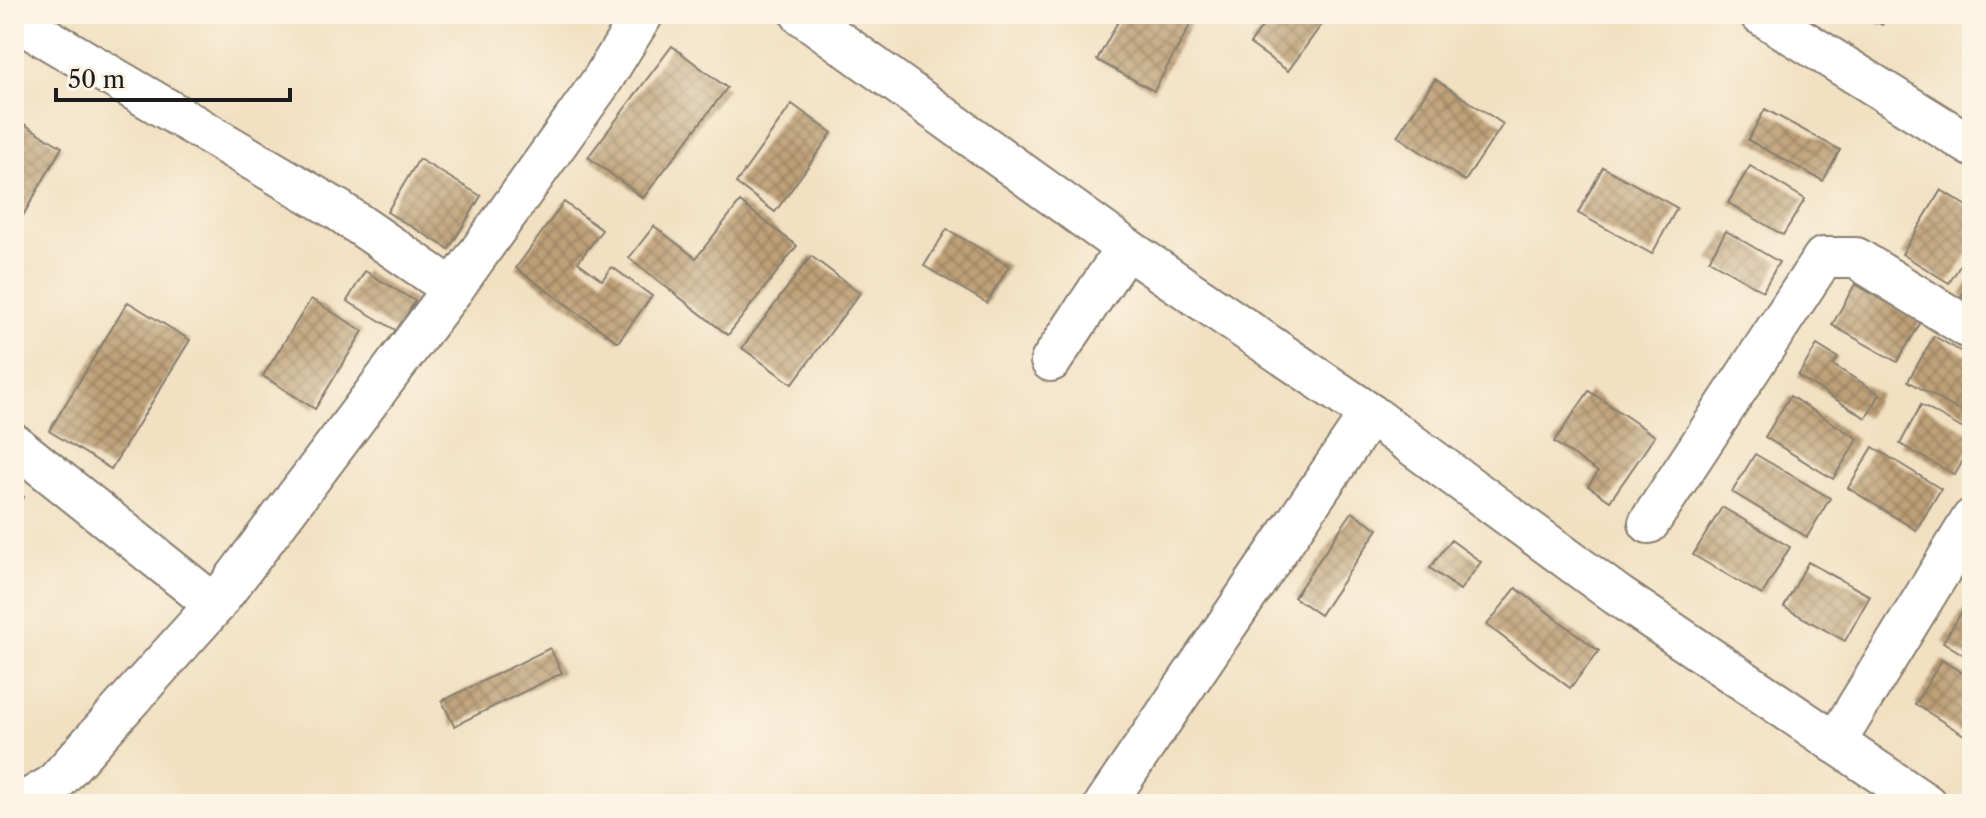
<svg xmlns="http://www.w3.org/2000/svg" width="1986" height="818" viewBox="0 0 1986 818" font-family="'Libre Caslon Text',serif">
	<defs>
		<pattern id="building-cross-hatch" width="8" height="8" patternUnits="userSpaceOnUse" patternTransform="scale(2)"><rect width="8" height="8" fill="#bfa178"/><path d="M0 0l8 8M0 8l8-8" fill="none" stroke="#9a8262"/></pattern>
	</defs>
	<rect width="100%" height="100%" fill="#fcf5e5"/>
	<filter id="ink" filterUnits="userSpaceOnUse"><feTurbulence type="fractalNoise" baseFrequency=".0125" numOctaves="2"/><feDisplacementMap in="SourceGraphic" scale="16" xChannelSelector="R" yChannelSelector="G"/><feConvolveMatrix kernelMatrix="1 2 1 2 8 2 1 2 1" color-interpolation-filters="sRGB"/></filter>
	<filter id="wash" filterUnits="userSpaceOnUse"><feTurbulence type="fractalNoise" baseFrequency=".006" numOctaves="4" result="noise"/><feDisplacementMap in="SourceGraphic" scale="32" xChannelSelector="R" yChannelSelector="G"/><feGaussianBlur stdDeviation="1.8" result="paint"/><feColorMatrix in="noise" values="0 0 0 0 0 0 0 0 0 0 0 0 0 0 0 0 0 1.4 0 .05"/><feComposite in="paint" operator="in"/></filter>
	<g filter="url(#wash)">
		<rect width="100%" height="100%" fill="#f2e0c2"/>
		<g id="blocks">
			<g fill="url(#building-cross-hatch)">
				<path d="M1122,14l73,2 -41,75 -57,-31z"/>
				<path d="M1271,14h51l5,3 -39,54 -38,-27z"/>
				<path d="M1863,14h26l-7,11z"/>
				<path d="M672,46l55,42 -84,110 -55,-41z"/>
				<path d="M1435,79l68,45 -38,57 -68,-45z"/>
				<path d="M792,104l40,29 -57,79 -39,-29z"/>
				<path d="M1765,109l75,41 -17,31 -75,-41z"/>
				<path d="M14,118l48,29 -42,74 -6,-3z"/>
				<path d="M419,159l62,37 -32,53 -62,-37z"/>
				<path d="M1750,166l55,33 -22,36 -55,-32z"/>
				<path d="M1603,167l74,41 -25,46 -74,-41z"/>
				<path d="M1941,190l31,19v38l-23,36 -47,-29z"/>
				<path d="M564,202l38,28 -24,32 24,18 10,-13 40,29 -34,46 -102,-74z"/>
				<path d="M740,202l57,44 -69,89 -99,-77 25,-32 42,32z"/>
				<path d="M947,229l62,37 -22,37 -63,-37z"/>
				<path d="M1726,231l53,31 -16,29 -54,-31z"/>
				<path d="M811,256l49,37 -68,91 -50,-36z"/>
				<path d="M365,271l50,30 -18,30 -50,-30z"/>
				<path d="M1972,276v26l-11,-6z"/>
				<path d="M1855,284l66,38 -24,40 -65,-37z"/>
				<path d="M311,299l52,32 -48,78 -52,-33z"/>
				<path d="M128,302l62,38 -79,129 -62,-38z"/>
				<path d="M1934,336l38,22v60l-64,-37z"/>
				<path d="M1817,345l21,13 -5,7 47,29 -14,24 -68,-42z"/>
				<path d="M1589,391l66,45 -45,65 -22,-15 10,-14 -44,-30z"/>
				<path d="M1790,396l68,43 -25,40 -68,-42z"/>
				<path d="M1921,405l51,29v10l-17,31 -55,-31z"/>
				<path d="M1873,447l68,42 -25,41 -68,-42z"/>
				<path d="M1755,454l75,44 -23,39 -75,-45z"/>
				<path d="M14,489l10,8 -10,14z"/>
				<path d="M1722,507l68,40 -28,48 -69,-40z"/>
				<path d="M1352,512l26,17 -58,86 -26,-18z"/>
				<path d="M1451,540l30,22 -21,28 -30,-22z"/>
				<path d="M1808,562l62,34 -25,45 -61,-34z"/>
				<path d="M1516,588l83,63 -29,37 -83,-63z"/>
				<path d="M1970,599l2,1v60l-29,-18z"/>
				<path d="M550,648l12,25 -108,53 -12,-25z"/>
				<path d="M1942,660l30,19v61l-57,-36z"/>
			</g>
		</g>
	</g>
	<g filter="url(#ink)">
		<use href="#blocks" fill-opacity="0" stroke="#877e6f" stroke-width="2"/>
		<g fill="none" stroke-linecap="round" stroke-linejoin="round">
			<g stroke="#877e6f" stroke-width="44">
				<g id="minor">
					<path d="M801,14l325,234 244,166 247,181 309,209"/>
					<path d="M1760,14l212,132"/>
					<path d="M14,19l324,191 115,79"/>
					<path d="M1051,361l75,-113"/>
					<path d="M14,444l201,161"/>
					<path d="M1649,523l174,-265h33l116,72"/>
					<path d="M1835,743l137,-224"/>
					<path d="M20,804l33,-19 162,-180 238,-316 148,-207 42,-68"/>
					<path d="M1105,804l265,-390"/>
				</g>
			</g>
			<use href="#minor" stroke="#fff" stroke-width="40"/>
		</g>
	</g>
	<rect width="1986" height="818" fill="none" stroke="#fcf5e5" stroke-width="48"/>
	<path d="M56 88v12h234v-12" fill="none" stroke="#1c1c1c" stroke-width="4"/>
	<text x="68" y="88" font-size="24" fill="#1c1c1c" stroke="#fcf5e5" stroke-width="6" paint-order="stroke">50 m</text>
</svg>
